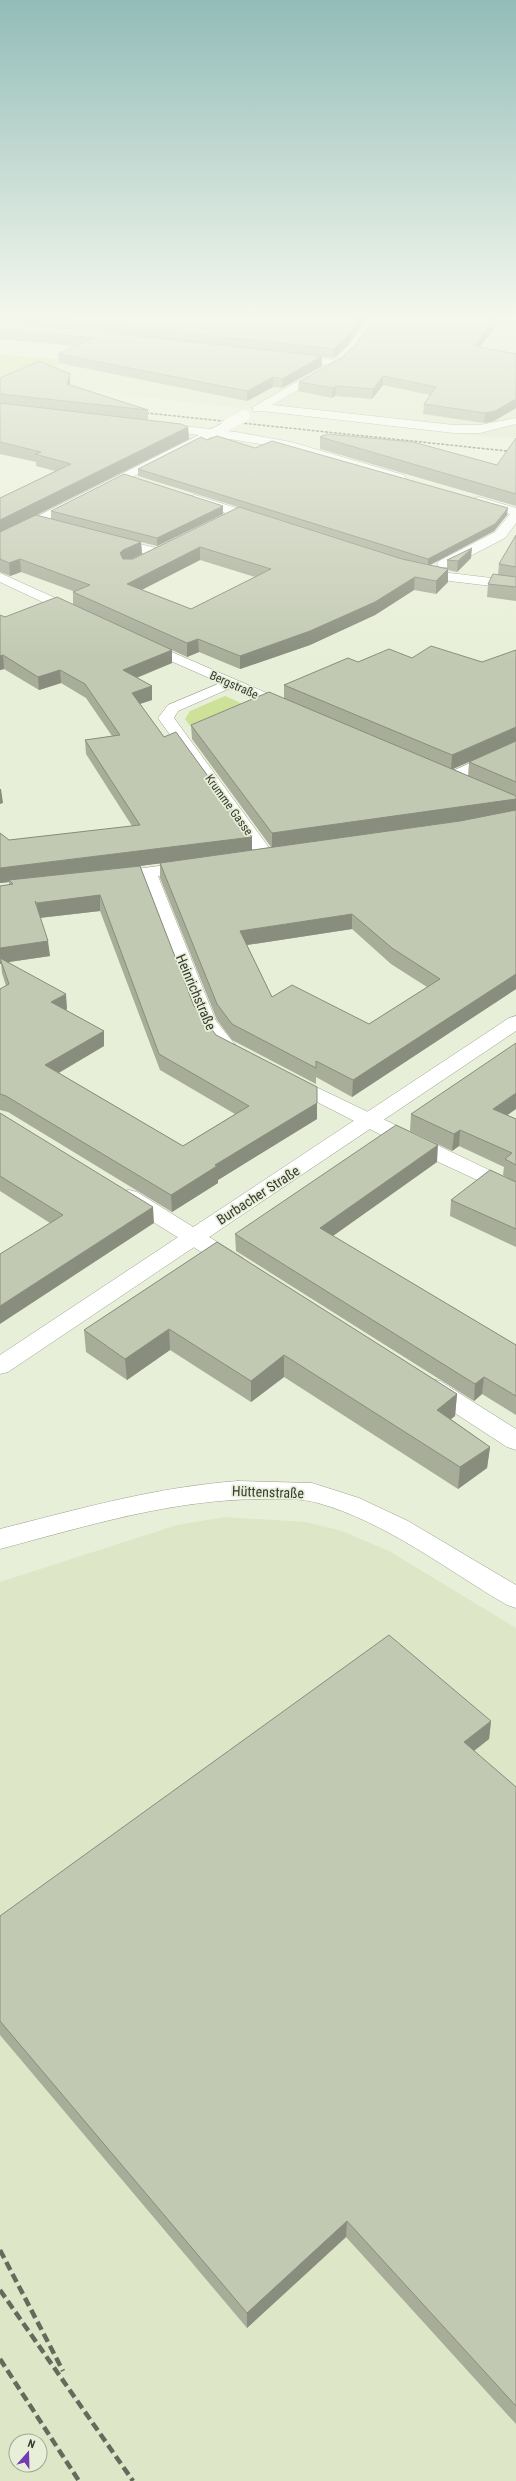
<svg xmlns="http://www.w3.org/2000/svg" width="516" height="2481" viewBox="0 0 516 2481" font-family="'Roboto Condensed',sans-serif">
	<rect width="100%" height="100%" fill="#e8efd8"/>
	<g fill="#dde6c7" fill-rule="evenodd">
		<path d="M516,315v123l-30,-1 -470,-55 69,-30 17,-12 245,28 18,-23z"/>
		<path d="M225,1517l81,5 36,9 47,20 127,77v853h-516v-899l177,-57zM16,2441h24v24h-24z"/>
	</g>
	<g fill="#cee199">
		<path d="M0,354l66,6 -66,31z"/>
		<path d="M225,696l25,11 -56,24 -9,-12 5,-8z"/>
	</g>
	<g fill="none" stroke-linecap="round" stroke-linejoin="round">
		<g stroke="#9ca38d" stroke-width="1">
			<g id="minor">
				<path d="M479,315h37v6l-32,-3z"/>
				<path d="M292,355l45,5 5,3 -5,3 -49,-6 -1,-2z"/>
				<path d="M158,423l78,9 55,10 113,33 2,3 -6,4 -111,-33 -53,-9 -82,-11 -2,-2z"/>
				<path d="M195,495l70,22 1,3 -6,4 -69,-22 -2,-3 2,-3z"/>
				<path d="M479,497l37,11v15l-11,15 -56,29h-10l-2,-3 2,-3 56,-29 15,-18 -35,-10 -2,-3 2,-3z"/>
				<path d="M112,537l52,13 2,3 -7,4 -52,-13 -2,-3 2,-3z"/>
				<path d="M419,566l31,7 66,8v8l-66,-8 -36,-8 -2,-3z"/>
				<path d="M230,679l7,4 -2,3 -57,25 -4,7 101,138 -3,4h-12l-102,-142 10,-13z"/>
				<path d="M516,742v11l-58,27h-12l-2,-3 2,-3z"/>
				<path d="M189,862l6,1 3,4 -3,4 -37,5 58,145 21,26 -3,4c-19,5 -29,-16 -38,-30l-55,-142 -27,3 -6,-1 -3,-4 3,-4 6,-1z"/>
				<path d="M291,1075l225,108v15l-125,-58 -107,-55 -3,-4 3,-4z"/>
				<path d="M129,1190l8,2 106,66 3,5 -3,5 -8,2 -8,-2 -106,-66 -3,-5 3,-5z"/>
				<path d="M432,1379l8,2 76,48v21l-9,-3 -83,-54 -4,-6 4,-6z"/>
				<path d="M238,1481l74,2 47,15 49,23 108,64v23l-9,-3c-60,-35 -121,-83 -189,-102 -17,-5 -37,-4 -54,-4 -91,0 -177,27 -264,50v-20c79,-20 156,-42 238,-48z"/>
			</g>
		</g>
		<g stroke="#9ca38d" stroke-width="1">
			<g id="tertiary">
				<path d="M371,315h10l-26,37 -14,13 -69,40 182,20h26l36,-7v6l-36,9h-26l-192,-22h-9v-4l80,-46 14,-13z"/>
				<path d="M227,421l6,4 -2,2 -231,117v-9z"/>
			</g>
		</g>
		<g stroke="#9ca38d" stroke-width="1">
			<path id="secondary" d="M516,1016v15l-508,341 -8,2v-19l509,-337z"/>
		</g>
		<g stroke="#9ca38d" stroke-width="1">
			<g id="primary">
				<path d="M0,573l82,37 2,3 -7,4 -5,-1 -72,-34z"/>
				<path d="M144,640l148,64 3,3 -3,3h-10l-143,-63 -2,-3z"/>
			</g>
		</g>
		<use href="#minor" fill="#fff" fill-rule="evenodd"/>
		<use href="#tertiary" fill="#fff" fill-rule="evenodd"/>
		<use href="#secondary" fill="#fff" fill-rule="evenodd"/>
		<use href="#primary" fill="#fff" fill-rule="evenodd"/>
		<path stroke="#666a5d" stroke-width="1.5" stroke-dasharray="3 1.5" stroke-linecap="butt" d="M137,412l379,40"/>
		<g stroke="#666a5d" stroke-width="4.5" stroke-dasharray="9 4.5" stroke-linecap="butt">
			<path d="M0,2250l63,121"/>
			<path d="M0,2290l133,191"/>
			<path d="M0,2359l79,122"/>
		</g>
		<g stroke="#9ca38d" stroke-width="12" stroke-linecap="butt">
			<path id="tertiary-bridge" d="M227,425l17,-9"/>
		</g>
		<use href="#tertiary-bridge" stroke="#fff" stroke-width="12"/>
	</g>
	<g fill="#a7ad99" fill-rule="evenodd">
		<path d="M0,315h369l-23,32 -12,11 -12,-1v9l-40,22 -9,-1 -26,14 -188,-38 -1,-9 18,-8 -76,-7z"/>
		<path d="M499,321l-19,26 36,7v54l-22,13 -10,2 -61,-9 1,-10 6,-9 -47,-10 -11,14 -37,-3 -3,2 -34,-7 1,-9 43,-25 14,-13z"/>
		<path d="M70,374v11l78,25v10l40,7 1,12 -152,76 14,4v-8l172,3 -66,32 -16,-4 1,12 -10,5h1l106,-52 167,52 -268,-83v-7l69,-29 48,8 252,67 -13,16 -64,34 17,4v-9l24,-2 -14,14 -9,-2v12l-12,12 -22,-4 -39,25 -65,30 -70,24 -41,-17 -12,5 -111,-51 96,44v13l-35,15 15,8v14l-12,4 24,33 88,100v13l19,-3 -79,-108 -1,-14 93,-26v-14l74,-23 54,-4 70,4 -29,107 15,7 1,-14 47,-21v248l-164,108 -36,-20v7l-84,-44 -15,-20 -57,-142v-15l-20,3 54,140 22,29 101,84 -99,61v3l-46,29 -164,-100 -8,-2v-121l6,-3 -4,-13 -1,-9h-1v-78l9,-1v-3l-9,1v-50l9,7 123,-14 -46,-72 -1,-14 27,-4 -26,-38 -25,-15 -22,7 -35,-21 -4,1v-55l5,2 68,-12v-14l-52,-19 -11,4 -10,-4v-74l55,-27 -19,-5v-4l-36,-8v-76zM200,560l55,17 -64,32 -49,-19zM100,911l60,159 75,44 -52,32 -124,-73 45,-27v-15l-38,-21 1,-1 -58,-47 41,-6 -10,-38zM352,929l39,35 36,23 -58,37 -97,-27 -25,-52z"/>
		<path d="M320,437l177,28 19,-27v68l-196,-57z"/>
		<path d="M516,535v66l-29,-4 1,-13 10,-9 1,-11z"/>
		<path d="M0,1113l154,110h-104l-50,-32z"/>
		<path d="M411,1114l96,1 9,4v128l-66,-31 1,-16 62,-19 -10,-6 1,-8 -45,-21 -7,5 -42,-20z"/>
		<path d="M437,1162l-104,74 183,109v70l-34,-21 -8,7 -238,-150 -1,-17z"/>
		<path d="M217,1242l240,152 -2,22 -4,3 39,28 -3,21 -29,21 -174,-112 -33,25 -81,-52 -43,30 -41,-28 -2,-22z"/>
		<path d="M491,1721l-2,18 -15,12 42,36v637l-170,-187 -99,91 -247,-293v-119z"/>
	</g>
	<g fill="#888d7d">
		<path d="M363,315h6l-23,32 -12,11v-9z"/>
		<path d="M497,315h2v6l-25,34 1,-9z"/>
		<path d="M322,356v10l-40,22v-9z"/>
		<path d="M70,374v11l-3,-1z"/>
		<path d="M383,376v9l-11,14 1,-10z"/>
		<path d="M273,377v10l-26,14v-10z"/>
		<path d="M336,386l-1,10 -3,2 1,-10z"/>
		<path d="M516,399v9l-22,13 -10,2 1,-10z"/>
		<path d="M188,427l1,12 -189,94v-13z"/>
		<path d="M223,506v8l-66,32v-8z"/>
		<path d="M508,508l-1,7 -13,16 -66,35v-7z"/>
		<path d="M141,542l1,12 -19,9 -3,-10 3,-3z"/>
		<path d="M200,547v13l-73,37v-13z"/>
		<path d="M472,548l-1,10 -14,14 1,-11z"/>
		<path d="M20,559l1,13 -11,4 -1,-13z"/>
		<path d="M448,569v13l-12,12v-13z"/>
		<path d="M415,577l-1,13 -39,25 -65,30 -70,24v-13z"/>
		<path d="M198,639l1,13 -12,5v-14z"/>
		<path d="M172,650v13l-49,20v-13z"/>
		<path d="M3,655l1,14 -4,1v-14z"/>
		<path d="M60,670l1,13 -22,7 -1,-13z"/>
		<path d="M152,686v14l-19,6 -1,-13z"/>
		<path d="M516,727v14l-65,29 1,-15z"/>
		<path d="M0,789h1l2,14 -3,1z"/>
		<path d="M516,799v14l-244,35v-15z"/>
		<path d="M252,837v15l-241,30 -2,-2v2l-9,1v-15z"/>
		<path d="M100,895v16l-62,7 -1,-15z"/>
		<path d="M352,914v15l-112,17v-15z"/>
		<path d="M48,941l2,15 -48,7 -2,-5 1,6h-1v-16z"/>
		<path d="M516,974v15l-164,108 1,-17z"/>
		<path d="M66,994l1,15 -14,8 -2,-15z"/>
		<path d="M104,1031v15l-58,34 -1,-15z"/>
		<path d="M516,1093v16l-24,17 1,-17z"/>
		<path d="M317,1103v16l-99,61v3l-46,29 -1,-17 44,-30z"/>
		<path d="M460,1130l-1,16 -7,5 2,-17z"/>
		<path d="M438,1145l-1,17 -117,83v-17z"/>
		<path d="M153,1207l1,16 -154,101v-18z"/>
		<path d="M169,1329l1,21 -43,30 -2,-21z"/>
		<path d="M284,1355v22l-33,25v-21z"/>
		<path d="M484,1377l-2,17 -8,7 1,-17z"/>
		<path d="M457,1394l-2,22 -20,15 2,-21z"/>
		<path d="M490,1447l-3,21 -29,21 2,-22z"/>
		<path d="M491,1721l-2,18 -27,21 2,-18z"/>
		<path d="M347,2221l-1,16 -99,91v-15z"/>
	</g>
	<g fill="#c2c9b2" stroke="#888d7d" fill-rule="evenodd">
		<path d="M17,315h346l-17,23 -12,11z"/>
		<path d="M377,315h120l-22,31 41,8v45l-21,12 -10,2 -61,-9 12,-17 -53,-11 -10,13 -37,-3 -3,2 -34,-6 43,-25 14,-13z"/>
		<path d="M0,321l322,35 -40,23 -9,-2 -26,14 -189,-37 35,-16 -93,-8z"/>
		<path d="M39,361l31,13 -3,10 81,26 -148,-16v-16z"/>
		<path d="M0,403l181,21 7,3 -188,93v-22l71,-34 -36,-10 6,-2 -41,-10z"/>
		<path d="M327,434l86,8 84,23 19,-27v56l-196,-57z"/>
		<path d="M217,436l38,12 17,-7 236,67 -13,16 -67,35 -290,-90 63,-32 6,3z"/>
		<path d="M124,474l99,32 -66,32 -106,-27z"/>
		<path d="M239,507l163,52 46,10 -12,12 -21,-4 -40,25 -65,29 -70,25 -42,-17 -11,4 -114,-51 17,-7 -70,-26 -11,4 -9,-4v-27l36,-17 105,27 -18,8 -3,3 3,6h10zM200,547l71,22 -80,40 -64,-25z"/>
		<path d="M516,535v32l-17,-3z"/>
		<path d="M472,548l-14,13 -11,-1z"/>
		<path d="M493,574l23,3v10l-28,-3z"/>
		<path d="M57,597l115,53 -49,20 29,16 -20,7 32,44 12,-5 76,105 -252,31v-35l9,7 131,-15 -55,-85 35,-5 -35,-51 -25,-14 -22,7 -35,-22 -3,1v-41l5,2z"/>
		<path d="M431,646l51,16 34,-12v77l-64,28 -168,-70 64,-27 10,4 31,-13 23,9z"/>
		<path d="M269,692l247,104v3l-244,34 -81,-108z"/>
		<path d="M516,741v41l-47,-20z"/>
		<path d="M516,810v164l-163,106 -37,-19v7l-84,-44 -15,-20 -57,-141 300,-42zM352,914l40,34 48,31 -71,45 -77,-39 -20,12 -32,-66z"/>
		<path d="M140,866l54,140 22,29 101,52v16l-102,62 2,1 -46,29 -165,-99 -6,-2v-105l9,-5 -9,-26 66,36 -15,8 53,29 -59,34 138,81 66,-40 -90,-52 -59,-159 -63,8 -2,-2 13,40 -48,7v-62l13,-2 -4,-4z"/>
		<path d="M516,1043v50l-23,16 23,10v46l-11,-6 7,-6 -52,-23 -6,4 -43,-20z"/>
		<path d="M0,1113l153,94 -153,99v-52l63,-39 -63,-39z"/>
		<path d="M396,1125l42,20 -118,83 196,117v51l-32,-19 -9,7 -240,-150z"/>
		<path d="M490,1170l26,12v47l-65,-29z"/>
		<path d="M217,1242l240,152 -20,16 53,37 -30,20 -176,-112 -33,26 -82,-52 -44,30 -41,-29z"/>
		<path d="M389,1635l102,86 -27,21 52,45v619l-169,-185 -100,92 -247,-292v-105z"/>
	</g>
	<linearGradient id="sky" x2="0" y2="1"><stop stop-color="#92bcb8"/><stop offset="0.48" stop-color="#f5f8ed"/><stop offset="1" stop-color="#f5f8ed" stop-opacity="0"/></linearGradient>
	<rect width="516" height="662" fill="url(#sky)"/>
	<g text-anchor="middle" stroke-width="3.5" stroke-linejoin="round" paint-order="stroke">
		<g font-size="12" fill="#383b32" stroke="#e8efd8">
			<text transform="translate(234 685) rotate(24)" y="4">Bergstraße</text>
			<text transform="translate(229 805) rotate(54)" y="4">Krumme Gasse</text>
		</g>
		<g font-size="14" fill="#383b32" stroke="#e8efd8">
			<text transform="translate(196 992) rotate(67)" y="5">Heinrichstraße</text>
			<text transform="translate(258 1195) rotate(-33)" y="5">Burbacher Straße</text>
			<text transform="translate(268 1492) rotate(2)" y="5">Hüttenstraße</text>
		</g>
	</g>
	<g transform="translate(28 2453) rotate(20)"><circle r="19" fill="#e8efd8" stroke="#a2a796"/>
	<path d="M0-3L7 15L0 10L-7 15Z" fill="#723db4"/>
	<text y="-6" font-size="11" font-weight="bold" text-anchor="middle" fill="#383b32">N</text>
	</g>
</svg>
